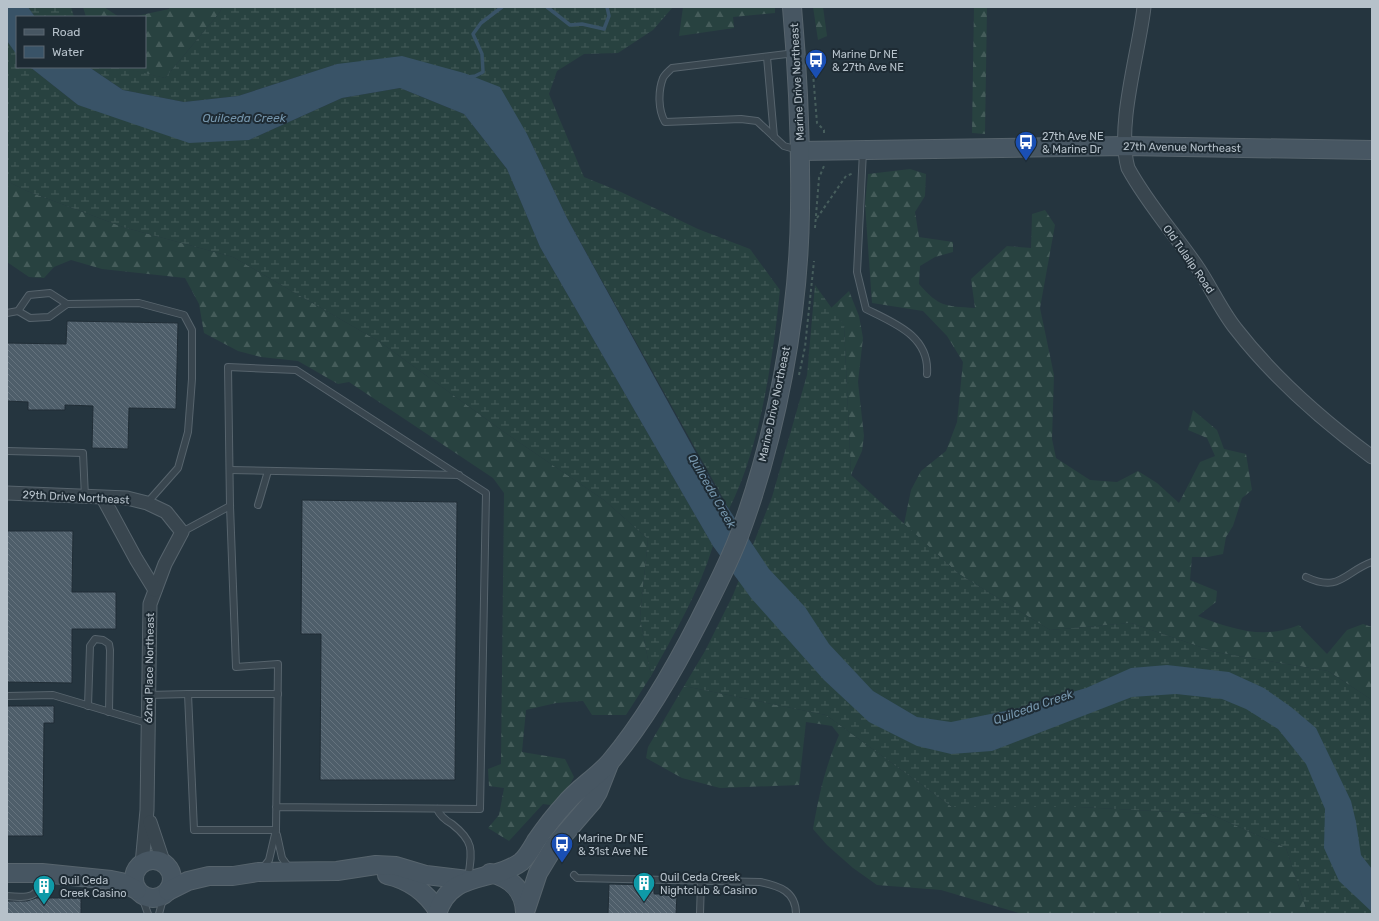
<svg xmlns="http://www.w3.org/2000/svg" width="1379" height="921" viewBox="0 0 1379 921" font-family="Rubik,sans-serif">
	<defs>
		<pattern id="forest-firs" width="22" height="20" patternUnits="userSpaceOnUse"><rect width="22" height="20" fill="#284240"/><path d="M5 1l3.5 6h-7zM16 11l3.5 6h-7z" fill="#455c5a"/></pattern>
		<pattern id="wetland-marsh" width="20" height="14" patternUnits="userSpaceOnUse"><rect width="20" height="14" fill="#284240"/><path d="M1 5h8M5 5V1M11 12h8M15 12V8" fill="none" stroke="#455c5a"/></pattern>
		<pattern id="building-back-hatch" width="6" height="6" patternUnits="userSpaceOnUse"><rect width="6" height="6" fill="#4e5e6a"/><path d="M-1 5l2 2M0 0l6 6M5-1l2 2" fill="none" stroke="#65737e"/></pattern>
	</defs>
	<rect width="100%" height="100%" fill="#25353f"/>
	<g fill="url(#forest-firs)">
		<path d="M83,7h21l15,10h-33z"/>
		<path d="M170,7h52l-2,5 -55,66 -44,-10 24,-1v-50h-13l37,-8z"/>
		<path d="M683,7h92v6l-42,4 1,11 -55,8z"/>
		<path d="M813,7h10l4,29 -9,4z"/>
		<path d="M974,7h13l-2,127 -13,-1z"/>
		<path d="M910,169l16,5 -1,22 -10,16 4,25 34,5v10l-18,5 -15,9 -1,18c20,23 26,22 56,24l-4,-29 36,-33 24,2 1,-34 13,-4 10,15 -15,83 14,67 -2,64 4,19 34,22 27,2 21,-11 19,12 22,20 21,-41 15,-6 -8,-18 -19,-8 5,-20 24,20 7,19 22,5 6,36 -10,8 -9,28 -7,11 -3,17 -15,3h-16l-2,23 27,11 -1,11 -18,14c34,13 66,24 101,9l28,29 20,-24 16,-6 9,3v73l-44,-29 -113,-19 -84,-29 -81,7 -91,-56 -55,-50 7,-34 10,-19 25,-20 11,-29 6,-60 -16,-26 -24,-25 -51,-8 -7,-99 3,-30z"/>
		<path d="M7,181l20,10 96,36 110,30 147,85 124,90 100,68 44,39 -8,78 11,59 -25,39h-34l-9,-14 -27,2 -30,7 -4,42 43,7 9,18 -16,29 -15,-2 -34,37 -21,-13 11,-13 5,-27 -15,-2 -1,-17 13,-5 3,-271 -11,-15 -144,-96 -11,2 -40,-23 -37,-4 -23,-6 -34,-18 -5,-29 -14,-26 -83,-9 -31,-9 -17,7 -10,11 -15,-1 -22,-15z"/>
		<path d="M849,291l10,25 4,22 -5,44 6,54 -2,15 -11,24 -7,-150 -13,-17z"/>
		<path d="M684,686l142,29 126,92h127l131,7 76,34 22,66h-286l-81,-24 -64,-5 -24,-17 -26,-23 -14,-16c6,-35 12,-61 26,-94l-7,-9 -26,-4 -7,63 -79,3 -38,-10 -36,-20 2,-11z"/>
	</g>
	<g fill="url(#wetland-marsh)">
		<path d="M28,7h43l3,10h-39z"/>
		<path d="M222,7h451l-20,23 -35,23 -34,1 -27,17 -8,23 35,83 37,15 77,37 52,20 30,41c-7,68 -20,159 -51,219l-162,-291 -40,-84 -190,-70 -99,32 -54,6 -61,-12 -34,-23h31l45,11 55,-66z"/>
		<path d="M7,41l10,14v12h13l48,38 171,35 93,-42 58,-10 64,26 43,55 33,78 173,299c-14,46 -39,88 -62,130l-11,-59 8,-78 -44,-39 -100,-68 -124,-90 -147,-85 -110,-30 -96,-36 -20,-10z"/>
		<path d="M815,285l29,40 7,150 108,99 91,56 81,-7 84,29 113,19 44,29v214h-64l-22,-66 -76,-34 -131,-7h-127l-126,-92 -142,-29 21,-35 28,-56 39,-98 35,-122z"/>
	</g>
	<g fill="#395367">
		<path d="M7,7h21l7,10h-18v38l-10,-14z"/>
		<path d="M402,56l62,17 36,14 27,47 40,84 151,275 51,76 36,38 24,37 44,47 44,26 34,5 64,-13 71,-21 45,-20 36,-3 62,7 35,16 27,19 25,21 35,73 5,21 5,33 11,14v43l-33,-31 -15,-33 1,-39 -19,-45 -28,-35 -32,-20 -24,-10 -46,-5 -44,3 -140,54 -41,3 -34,-8 -48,-24 -45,-42 -73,-82 -38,-52 -173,-299 -33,-78 -43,-55 -64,-26 -58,10 -93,42 -60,3 -111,-38 -48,-38h59l34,23 61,12 54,-6 99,-32z"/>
	</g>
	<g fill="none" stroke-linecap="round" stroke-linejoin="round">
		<g stroke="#395367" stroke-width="3.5">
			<path d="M547,7l23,18 12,-1 22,5 5,-13 -2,-9"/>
			<path d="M468,77l7,-1 8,-4 -1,-18 -9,-20 8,-11 21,-16"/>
		</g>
	</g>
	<g fill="url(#building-back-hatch)" stroke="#202d36">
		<path d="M67,321l111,2 -2,86 -47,-1 -1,41 -36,-1 1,-42 -28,-1v5h-37v-8l-21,-1v-58l59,1z"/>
		<path d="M302,500l155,2 -2,278h-135l1,-146h-20z"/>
		<path d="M7,531h66l-1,61h44v37h-44v54l-65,-1z"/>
		<path d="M7,706h47v17h-10l-1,113h-36z"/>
		<path d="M609,884l45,1v9h23l-1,20h-68z"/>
		<path d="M36,898h45v16h-74v-13h20z"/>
	</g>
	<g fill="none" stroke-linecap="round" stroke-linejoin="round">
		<g stroke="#57646d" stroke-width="8">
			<g id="lane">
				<path d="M795,53l-123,15c-3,3 -7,6 -9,10 -5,13 -5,32 2,44l76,-3 16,2 27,25 14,4"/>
				<path d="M767,57l7,80"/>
				<path d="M863,151l-6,121 9,37c28,14 64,27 61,65"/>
				<path d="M18,311l12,7 19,-1 18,-13 72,-1 45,12 8,15v49l-4,53 -10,36 -31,35"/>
				<path d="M7,313l11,-2 11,-16 21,-2 17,11"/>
				<path d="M7,451l76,2 2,44"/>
				<path d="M230,470l229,5"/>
				<path d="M258,505l10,-34"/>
				<path d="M182,532l48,-26"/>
				<path d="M1306,577c34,16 38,-5 66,-15"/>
				<path d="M148,695l40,-1"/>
				<path d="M7,696l46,-1 94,28"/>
				<path d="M88,706l2,-60 5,-7 8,1 6,4 1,6 -1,62"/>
				<path d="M437,809c3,7 8,11 15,15 23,18 20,27 16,55"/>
				<path d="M276,830h-82l-6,-136h90"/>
				<path d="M277,835l5,23 8,11"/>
				<path d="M262,869l7,-9 7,-30 2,-166 -42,3 -6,-161 -2,-139 68,3 190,123 -6,316 -204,-2"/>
				<path d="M574,875l3,3 183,4c19,4 36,9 36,32"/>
				<path d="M141,894l7,20"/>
				<path d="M7,896c21,2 33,3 35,-22"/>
				<path d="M159,914l5,-19"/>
				<path d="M700,914l1,-34"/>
			</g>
		</g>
		<g stroke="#57646d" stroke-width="15">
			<g id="street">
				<path d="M1144,7c-5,45 -28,119 -16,161 19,35 45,64 68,97 14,20 24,44 40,64 38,49 86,91 136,128"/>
				<path d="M7,493l120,5 20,5 19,9 16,20 -17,32 -15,40 -3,206 -5,54"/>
				<path d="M103,498l33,61 19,31"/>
				<path d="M150,822l14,42"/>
			</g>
		</g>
		<g stroke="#57646d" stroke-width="20">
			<g id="secondary">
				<path d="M800,151l325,-5 247,4"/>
				<circle cx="153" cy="879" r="19"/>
				<path d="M7,873h35l69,7 10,2 16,8"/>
				<path d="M490,873c21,5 34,17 35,39"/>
				<path d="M387,875c23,5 39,17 51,36"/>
				<path d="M168,891l20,-10 21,-5h24l25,-4 79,-1 39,-6 20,1 30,9 42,5"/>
				<path d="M525,912l13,-39 17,-28 37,-43 6,-10 11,-28"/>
				<path d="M437,914c13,-44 55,-31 84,-52 6,-5 11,-14 15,-21 9,-13 18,-25 29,-37 13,-16 32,-27 45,-42 36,-43 64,-92 89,-141 14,-28 29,-56 40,-85 37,-99 60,-220 61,-326 1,-68 -2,-135 -8,-203"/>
			</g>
		</g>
		<g stroke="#475e5d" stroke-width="2" stroke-dasharray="3 3" stroke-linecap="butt">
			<path d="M812,61l5,62 7,7v5"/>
			<path d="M817,218l29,-42 8,-3"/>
			<path d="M815,228l4,-50 5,-12"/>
			<path d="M799,375l6,-28 9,-86"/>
		</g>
		<use href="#lane" stroke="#39464f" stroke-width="6"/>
		<use href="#street" stroke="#39464f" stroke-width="13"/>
		<use href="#secondary" stroke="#475662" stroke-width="18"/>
	</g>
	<defs>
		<g id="bus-pin" transform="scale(1.15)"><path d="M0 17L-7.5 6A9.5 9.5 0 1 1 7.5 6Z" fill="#1a4fb4" stroke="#1e2b34"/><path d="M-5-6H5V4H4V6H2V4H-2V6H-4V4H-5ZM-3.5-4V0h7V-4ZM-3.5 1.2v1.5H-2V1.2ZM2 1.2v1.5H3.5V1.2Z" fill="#fff"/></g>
		<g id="building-pin" transform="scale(1.15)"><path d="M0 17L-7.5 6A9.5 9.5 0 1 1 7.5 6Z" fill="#0f9aa8" stroke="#1e2b34"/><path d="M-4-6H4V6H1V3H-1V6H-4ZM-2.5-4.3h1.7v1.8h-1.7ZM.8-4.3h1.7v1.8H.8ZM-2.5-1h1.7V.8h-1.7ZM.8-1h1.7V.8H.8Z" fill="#fff"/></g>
	</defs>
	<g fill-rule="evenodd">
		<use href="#bus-pin" x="816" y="60"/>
		<use href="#bus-pin" x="1026" y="142"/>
		<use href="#bus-pin" x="562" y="844"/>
		<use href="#building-pin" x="644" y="883"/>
		<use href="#building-pin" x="44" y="886"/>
	</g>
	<g text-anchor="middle" stroke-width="4" stroke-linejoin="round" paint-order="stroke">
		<g font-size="11" fill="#b6c1ca" stroke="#1e2b34" text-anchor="start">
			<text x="832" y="58">Marine Dr NE<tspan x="832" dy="13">&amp; 27th Ave NE</tspan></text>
			<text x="1042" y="140">27th Ave NE<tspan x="1042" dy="13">&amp; Marine Dr</tspan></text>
			<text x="578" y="842">Marine Dr NE<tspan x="578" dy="13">&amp; 31st Ave NE</tspan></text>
			<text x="660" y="881">Quil Ceda Creek<tspan x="660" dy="13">Nightclub &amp; Casino</tspan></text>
			<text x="60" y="884">Quil Ceda<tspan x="60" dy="13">Creek Casino</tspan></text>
		</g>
		<g font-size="11" fill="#b6c1ca" stroke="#1e2b34">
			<text transform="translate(797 82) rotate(-93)" y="4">Marine Drive Northeast</text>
			<text transform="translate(1182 147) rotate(1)" y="4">27th Avenue Northeast</text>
			<text transform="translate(1189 259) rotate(55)" y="4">Old Tulalip Road</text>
			<text transform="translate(774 404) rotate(-78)" y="4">Marine Drive Northeast</text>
			<text transform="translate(76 497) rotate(3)" y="4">29th Drive Northeast</text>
			<text transform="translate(149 668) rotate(-89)" y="4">62nd Place Northeast</text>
		</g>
		<g font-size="12" font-style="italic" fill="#7696ad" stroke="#1e2b34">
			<text x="244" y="122">Quilceda Creek</text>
			<text transform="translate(712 491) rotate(60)" y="4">Quilceda Creek</text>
			<text transform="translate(1033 707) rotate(-19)" y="4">Quilceda Creek</text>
		</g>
	</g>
	<rect width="1379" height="921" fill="none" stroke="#b6c1ca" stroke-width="16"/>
	<rect x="16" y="16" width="130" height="52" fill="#1e2b34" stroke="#5b6770"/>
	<rect x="24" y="29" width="20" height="6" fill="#475662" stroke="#5b6770"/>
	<text x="52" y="36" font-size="12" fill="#b6c1ca">Road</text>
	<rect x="24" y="46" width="20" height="12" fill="#395367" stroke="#5b6770"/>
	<text x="52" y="56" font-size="12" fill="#b6c1ca">Water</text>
</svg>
